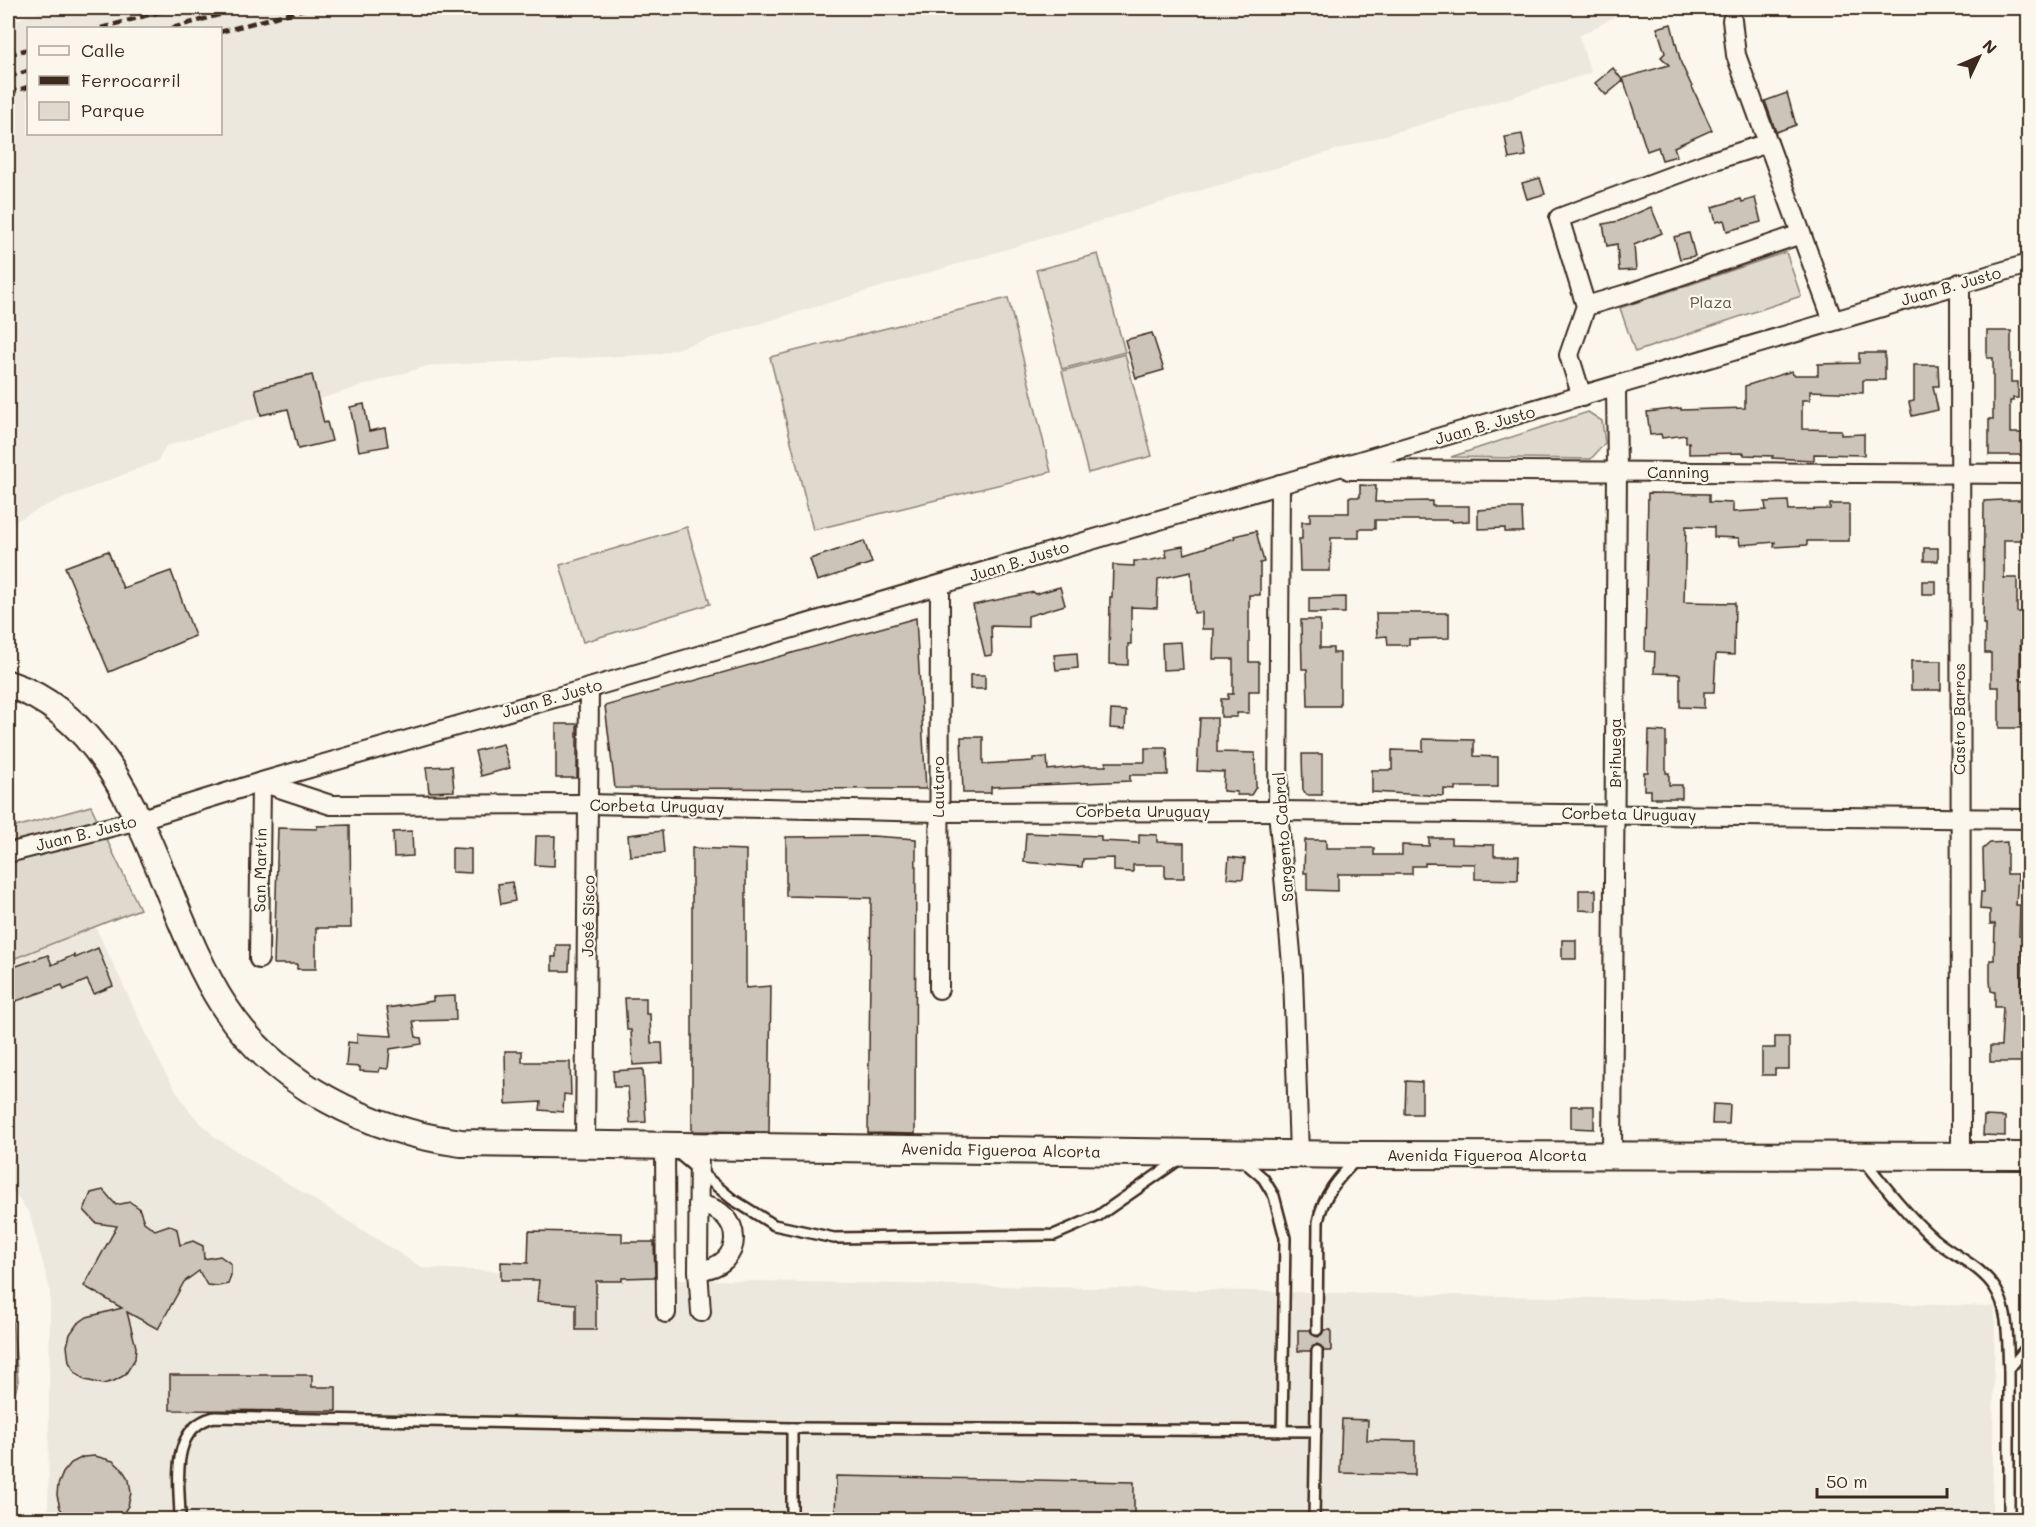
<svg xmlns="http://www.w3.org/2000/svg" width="2036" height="1527" viewBox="0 0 2036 1527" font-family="Mali,sans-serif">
	<rect width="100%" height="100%" fill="#fbf7ec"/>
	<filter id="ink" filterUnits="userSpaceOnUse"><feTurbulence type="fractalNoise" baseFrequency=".0167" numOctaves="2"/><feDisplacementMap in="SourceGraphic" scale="12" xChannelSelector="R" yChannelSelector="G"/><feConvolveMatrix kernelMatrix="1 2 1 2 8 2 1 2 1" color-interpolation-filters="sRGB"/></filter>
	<g filter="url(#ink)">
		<g fill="#ede8dd" fill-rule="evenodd">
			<path d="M56,8h1575l-52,28 12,37 -932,281 -232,12 -261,80 -8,15 -111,44 -39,20v-503zM28,28h192v106h-192z"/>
			<path d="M95,926l69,145 25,40 27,27 207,130 282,12 1290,26 -3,213h-1944l2,-229 -21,-78 -21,-26v-225z"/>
		</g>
		<g fill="#dfd9ce" stroke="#8d8276" stroke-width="1.5">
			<path d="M1786,252l15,44 -166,56 -15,-44z"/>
			<path d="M1098,254l27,98 -63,17 -26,-99z"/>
			<path d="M1008,298l43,174 -238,58 -43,-173z"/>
			<path d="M1125,354l27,102 -64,17 -26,-102z"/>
			<path d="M1588,412l14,9 3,22 -14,16 -140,-2z"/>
			<path d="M687,527l23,77 -127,38 -23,-77z"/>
			<path d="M91,806l8,17 -91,23v-17z"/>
			<path d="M105,836l35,73 -132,52v-99z"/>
		</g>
		<path fill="#b6aea2" stroke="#85796d" stroke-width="1.5" d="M8,1269l10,112 -3,13 -7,6z"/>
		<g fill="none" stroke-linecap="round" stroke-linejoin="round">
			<path stroke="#6c5f53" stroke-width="1.5" d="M8,1330l4,50 -4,12"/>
		</g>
		<g fill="#ccc4b9" stroke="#3b2a1e" stroke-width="1.5">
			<path d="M1671,24l10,39 31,67 -38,17 3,9 -15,4 -4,-13 -11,4 -24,-73 46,-13 -8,-8 4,-4 -8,-25z"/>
			<path d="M1613,68l10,13 -17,14 -11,-12z"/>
			<path d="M1787,93l9,32 -20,7 -11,-31z"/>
			<path d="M1522,134l4,22 -17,3 -4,-22z"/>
			<path d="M1540,178l5,16 -18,5 -5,-16z"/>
			<path d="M1755,198l6,24 -34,9 -3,-11 -8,2 -4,-15 29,-8 1,3z"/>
			<path d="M1651,207l11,26 -28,12 2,25 -17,1 -2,-27 -10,2 -4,-22 16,-3z"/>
			<path d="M1689,233l6,23 -15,3 -6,-22z"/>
			<path d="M1987,331h24v51h7v16h-5v3h-3v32h18v22h-39v-36h4v-61h-6z"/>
			<path d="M1152,333l12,37 -28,8 -11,-38z"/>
			<path d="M1859,353h26v27h-22v13l-53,-2v9h-8v29l39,1v5l23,-1v21l-50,-1v6l-42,-2 1,-2 -29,-1v-2l-55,1v-12l-3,1v-8l-24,3 -1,-4 -11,1 -3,-23 34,-4v2l64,-2v-22l47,-15 1,4h25v-11l41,-1z"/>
			<path d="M1914,365h24l1,21h-6l5,24 -26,6 -3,-14 5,-1z"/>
			<path d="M312,375l12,48 3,-1 5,19 -34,8 -10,-40 -27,6 -6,-26z"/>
			<path d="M364,404l5,27 16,-3 3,18 -29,5 -9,-44z"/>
			<path d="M1360,485l16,1 -1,16 57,-1v5h37v15l-17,1v-2h-77v9h-16v9h-28l-1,33h-30l-1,-32h3v-17h8v-9h39v-16h11z"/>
			<path d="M1648,493l61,1v8l24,1v9l33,-2 -1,-8 23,-1 1,9 41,-1v-5h19v37h-42v4l-33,2 1,-5 -35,3 -1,-7 -25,-1v-10l-28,-1 -2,76 51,1 -1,52 -18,-1 -2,38h-10v16l-24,-1v-33l-26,-1 1,-21 -10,-1z"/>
			<path d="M2002,500h25l1,40h-24v38h13v34h4l-1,68h8v48h-29v-41h-8v-34h-6v-29h-2l1,-123z"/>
			<path d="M1505,508h17l1,24h-18v-4l-27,1v-19z"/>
			<path d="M1256,531l8,31 -4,1v32h-11v67h10v29h-10v22h-12v4h-16v-18h7v-5h5v-35h-20l1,-30h-12v-17l-8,1 -3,-41 -33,7 -1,29 -26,-1v37h-3v21l-19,-1 1,-67h2l1,-32 21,1v-5h13l20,-4 -2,-8 18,-3 2,8 50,-16 -1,-2z"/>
			<path d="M864,541l8,22 -55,18 -7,-22z"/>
			<rect x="1924" y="548" width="14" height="13"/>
			<path d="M108,551l15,37 48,-17 24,65 -86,36 -44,-105z"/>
			<rect x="1922" y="581" width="14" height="13"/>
			<path d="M1060,587l5,18 -37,11v11l-37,-1 1,29 -7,1 -12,-51 61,-13 1,2z"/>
			<path d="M1345,597v16h-36v-15z"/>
			<path d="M1376,613h73v25l-40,1v6h-21l-1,-9 -10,1z"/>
			<path d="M916,618l10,171 -311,-1 -10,-82z"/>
			<path d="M1301,620h19v28h13v5h7v53h-32l-1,-37h-5z"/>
			<path d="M1181,642l2,27 -20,1 -1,-27z"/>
			<path d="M1077,653l1,15 -22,2 -2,-15z"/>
			<rect x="1911" y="661" width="30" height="29"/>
			<rect x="970" y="675" width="15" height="14"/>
			<path d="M1111,710l15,1 -1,18 -15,-1z"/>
			<path d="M1200,718h17v34l38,1 1,34 -5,8h-14v-3l-14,-1 1,-19 -27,-1z"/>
			<rect x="556" y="724" width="21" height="54"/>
			<path d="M1649,731l17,1v41h3v12h13v13h-31v-8h-7v-18h4z"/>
			<path d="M961,737h22v27l50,-3v-3l14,-1 1,13 35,-4h23v-4h39v-14h22l1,27h-38v6l-139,6v6h-28z"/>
			<path d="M1423,739l51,1v16l24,1v30h-43v3l-11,-1v7l-72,-4v-22h20v-20l31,1z"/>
			<path d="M503,744l7,24 -29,8 -6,-25z"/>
			<path d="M1302,754h20v41h-15l-4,-5z"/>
			<path d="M452,766l2,25 -25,1 -3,-25z"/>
			<path d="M350,825l1,103h-35v41h-19v-5h-23l4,-136 39,1v-3z"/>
			<path d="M412,831l1,25 -19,1 -1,-25z"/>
			<path d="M662,831l2,22 -34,3 -2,-21z"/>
			<path d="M1026,833l75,3v5l38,2v-9l18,1v7l27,1v35h-19v-13h-32v7l-19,-1v-13l-31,1 -1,8 -58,-5z"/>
			<path d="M536,836h19l-1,30 -19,-1z"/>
			<path d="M872,836l44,3 -1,295 -47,-1 3,-235 -85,-2v-59z"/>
			<path d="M1429,838h22v6l43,1v11h25l-1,24 -43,-1v-15l-50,-1v3h-13v8h-74v17l-31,-1v-17h-3l1,-33h21v8h48v7h28v-10l27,1z"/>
			<path d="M2007,842v32h11l-2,31h4l-1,31h9v16h-5l-3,73h8l-2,37h-36v-16h11l2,-39h-8v-15l-4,-1 -1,-10v-21h4l1,-36h-5v-14l-10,-1 1,-17h3l-1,-43 7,-6z"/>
			<path d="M452,848l19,1v24l-19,-1z"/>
			<path d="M692,848l54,2v138l25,-2 -2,146 -77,-1z"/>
			<path d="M1229,857l16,2 -2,20 -16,-1z"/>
			<path d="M512,882l3,19 -14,3 -3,-20z"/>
			<path d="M1579,890h17v21l-17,-1z"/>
			<rect x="1562" y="940" width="14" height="19"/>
			<path d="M556,945h14l-1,26h-17v-14h4z"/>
			<path d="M98,948l15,38 -19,8 -7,-14 -23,10 -2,-5 -54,19v-35l40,-14 4,10 22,-10 1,3z"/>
			<path d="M455,996l1,24 -43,1 3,16 5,1 1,6 -32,5 -2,20 -8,-1 -1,4 -19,-1v-4l-14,-1 2,-24 9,1v-9l35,2 -5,-28 46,-7v-4z"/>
			<path d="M625,998h21v16h4l1,29h11l1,20 -30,2 -2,-35h-4z"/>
			<path d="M1775,1037h14v32h-14v6h-13v-27h13z"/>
			<path d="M505,1051h17v11h48l1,33 -7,-1 -1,18 -23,-2 1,-8 -35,2z"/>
			<path d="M643,1069l3,53 -16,1 -2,-36h-14l-1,-16z"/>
			<path d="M1406,1081l16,1v32h-17z"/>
			<path d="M1713,1104l17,1 -1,19h-17z"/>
			<path d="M1571,1106h23v23l-23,-1z"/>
			<path d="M1984,1116l21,1v19l-22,-1z"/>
			<path d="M103,1190l13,15 14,-3 9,6 5,14 11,8 14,-5 8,4 3,16 13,-4 10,5 1,13 16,-3 11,8v11l-3,9 -10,2 -11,-1 -8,-14 -15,11 -26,47 -31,-17 9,35 -1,12 -10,16 -11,6 -11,3 -18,-4 -10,-8 -6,-10 -2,-16 3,-12 7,-10 10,-7 35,-9 -38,-22 33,-60 -21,-3 -12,-13 7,-17z"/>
			<path d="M529,1231l93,2v9h32l1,35 -33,1v3h-26v49h-20v-26l-39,-3 2,-21h-38v-18l27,1z"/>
			<path d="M1298,1330h12l3,5 5,2 4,-3 2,-4h7v21h-7l-3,-5 -4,-2 -5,3 -2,4h-12z"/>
			<path d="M170,1375h142v12h24v24l-166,-1z"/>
			<path d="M1342,1419l26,1 -1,20 48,1v34l-75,-2z"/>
			<path d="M95,1456l18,5 9,8 7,11 2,13 -3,13 -9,14h-51l-8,-12 -3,-13 1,-10 5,-12 8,-10 12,-6z"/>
			<path d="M836,1476l298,6v38h-299z"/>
		</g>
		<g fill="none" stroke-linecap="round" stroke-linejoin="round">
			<g stroke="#3b2a1e" stroke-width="14">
				<g id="lane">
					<path d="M675,1151l57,48 42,26 60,13 220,-3 44,-19 82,-57"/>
					<path d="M1241,1159l22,19 11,18 11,42 -3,193"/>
					<path d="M1864,1160c22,28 43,55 70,79 20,17 47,27 61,49 15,23 12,55 14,81"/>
					<path d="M1317,1330l1,-108c5,-27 20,-44 39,-63"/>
					<path d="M180,1520c0,-36 -12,-91 34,-103l578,11 524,3"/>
					<path d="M792,1520v-92"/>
					<path d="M1314,1520l3,-169"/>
					<path d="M2009,1520v-151l19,-23"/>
				</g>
			</g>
			<g stroke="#3b2a1e" stroke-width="22">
				<g id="street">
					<path d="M1732,20l4,35 97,266"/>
					<path d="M1960,283l1,873"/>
					<path d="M1586,306l44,-13 171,-59"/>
					<path d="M1582,397l-13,-42 17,-49 -27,-88 150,-56 59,-19"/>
					<path d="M1349,470l679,4"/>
					<path d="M1280,484l-2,327 15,164 6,179"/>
					<path d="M8,853l130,-33 123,-38 328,-94 1439,-424"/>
					<path d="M259,959l2,-177 70,23 258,-1 349,8 340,-1 750,8"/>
					<path d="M939,989l1,-404"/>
					<path d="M585,1145l4,-457"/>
					<path d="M665,1146l1,167"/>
					<path d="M699,1146l-1,124 3,42"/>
					<path d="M1612,1155l5,-683 -1,-85"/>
					<path d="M698,1270c48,-2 48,-61 0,-65"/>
				</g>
			</g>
			<g stroke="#3b2a1e" stroke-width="30">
				<path id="secondary" d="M8,684c130,42 149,220 216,322 51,79 147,125 237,137l900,12 667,1"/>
			</g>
			<use href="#lane" stroke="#fbf7ec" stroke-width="9"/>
			<use href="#street" stroke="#fbf7ec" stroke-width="18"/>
			<use href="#secondary" stroke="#fbf7ec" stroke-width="26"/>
			<g stroke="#3b2a1e" stroke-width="4.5" stroke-dasharray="9 4.5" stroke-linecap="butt">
				<path d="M101,28l73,-20"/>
				<path d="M172,28l72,-20"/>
				<path d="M220,32l88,-24"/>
				<path d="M8,55l20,-6"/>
				<path d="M8,77l20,-6"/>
				<path d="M8,93l20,-6"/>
			</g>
		</g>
	</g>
	<g text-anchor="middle" stroke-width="4.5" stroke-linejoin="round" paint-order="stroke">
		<g font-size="16" fill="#3b2a1e" stroke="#fbf7ec">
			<text transform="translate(1951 286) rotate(-16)" y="6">Juan B. Justo</text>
			<text transform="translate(1485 425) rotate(-16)" y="6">Juan B. Justo</text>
			<text x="1678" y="478">Canning</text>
			<text transform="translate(1019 561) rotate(-17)" y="6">Juan B. Justo</text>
			<text transform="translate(552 698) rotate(-16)" y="6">Juan B. Justo</text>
			<text transform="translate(1959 719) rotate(-90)" y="6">Castro Barros</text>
			<text transform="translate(1615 753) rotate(-90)" y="6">Brihuega</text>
			<text transform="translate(938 787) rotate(-90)" y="6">Lautaro</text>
			<text transform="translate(657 806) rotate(1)" y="6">Corbeta Uruguay</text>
			<text x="1143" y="817">Corbeta Uruguay</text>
			<text transform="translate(1629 814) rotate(1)" y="6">Corbeta Uruguay</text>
			<text transform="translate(86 833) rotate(-14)" y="6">Juan B. Justo</text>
			<text transform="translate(1283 837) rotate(-94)" y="6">Sargento Cabral</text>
			<text transform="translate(260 870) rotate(-89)" y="6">San Martín</text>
			<text transform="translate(588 916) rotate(-89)" y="6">José Sisco</text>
			<text transform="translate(1001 1150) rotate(1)" y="6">Avenida Figueroa Alcorta</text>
			<text x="1487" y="1161">Avenida Figueroa Alcorta</text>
		</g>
		<g font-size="16" fill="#64564a" stroke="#fbf7ec">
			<text x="1711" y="308">Plaza</text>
		</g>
	</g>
	<rect width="2036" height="1527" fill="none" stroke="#fbf7ec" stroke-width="30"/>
	<rect x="15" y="15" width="2006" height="1497" fill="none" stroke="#3b2a1e" stroke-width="2" filter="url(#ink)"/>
	<rect x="27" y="27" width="195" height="108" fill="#fbf7ec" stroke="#aea59a" stroke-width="1.5"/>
	<rect x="39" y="46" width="30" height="9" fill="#fbf7ec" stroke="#aea59a" stroke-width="1.5"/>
	<text x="81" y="57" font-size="18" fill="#3b2a1e">Calle</text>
	<rect x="39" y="76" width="30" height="9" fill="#3b2a1e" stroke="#aea59a" stroke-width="1.5"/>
	<text x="81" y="87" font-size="18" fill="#3b2a1e">Ferrocarril</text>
	<rect x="39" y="102" width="30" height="18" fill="#dfd9ce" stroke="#aea59a" stroke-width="1.5"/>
	<text x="81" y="117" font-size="18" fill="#3b2a1e">Parque</text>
	<g transform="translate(1979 57) rotate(46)" stroke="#fbf7ec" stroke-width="4.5" paint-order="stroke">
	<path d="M0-4.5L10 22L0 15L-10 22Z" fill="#3b2a1e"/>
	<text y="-9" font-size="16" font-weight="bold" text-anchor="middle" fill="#3b2a1e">N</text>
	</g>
	<path d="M1817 1488v9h130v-9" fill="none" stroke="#3b2a1e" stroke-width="3"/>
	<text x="1826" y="1488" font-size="18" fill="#3b2a1e" stroke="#fbf7ec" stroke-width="4.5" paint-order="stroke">50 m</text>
</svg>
